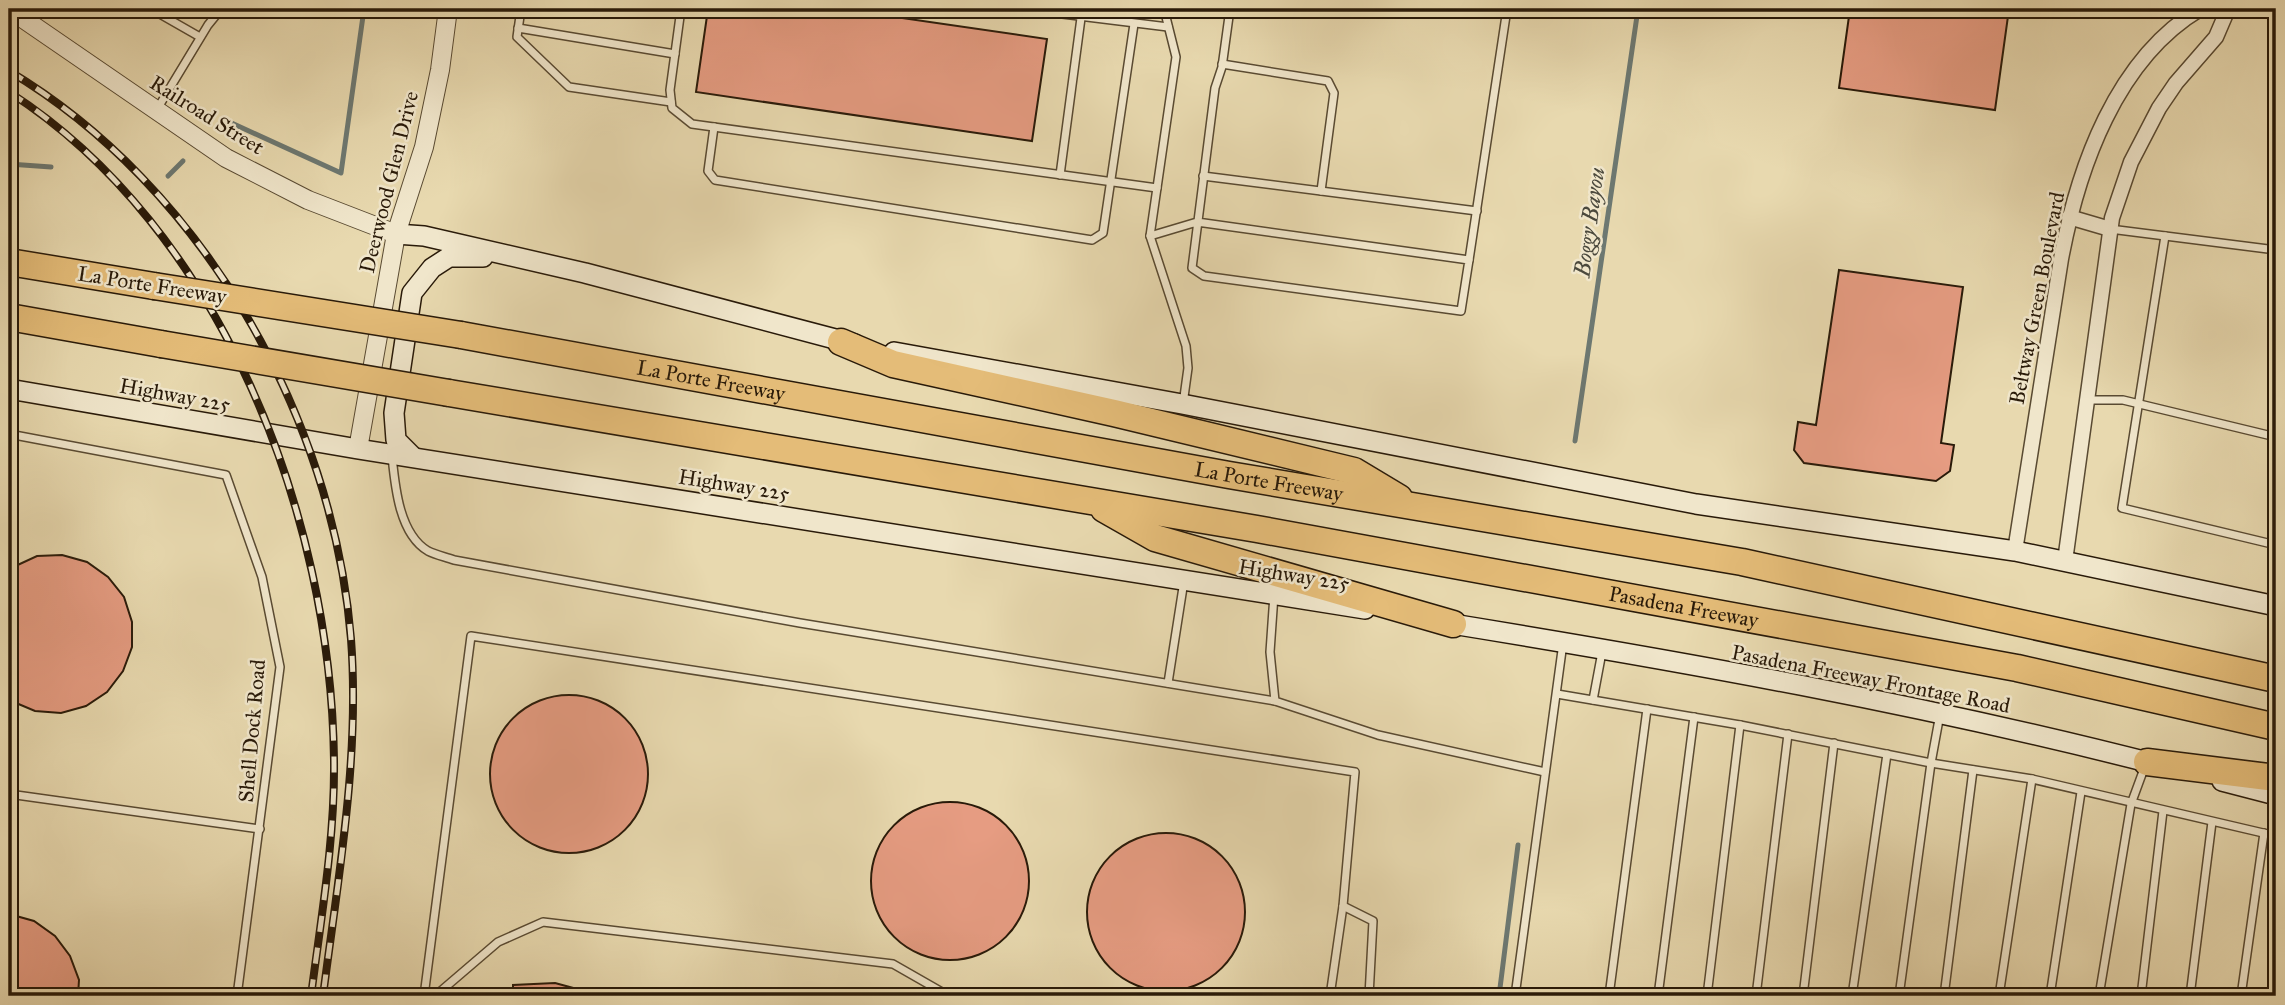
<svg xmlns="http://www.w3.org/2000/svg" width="2285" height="1005" viewBox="0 0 2285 1005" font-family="'IM FELL Great Primer',serif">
	<rect width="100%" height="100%" fill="#e8d9af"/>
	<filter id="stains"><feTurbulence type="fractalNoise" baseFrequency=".00286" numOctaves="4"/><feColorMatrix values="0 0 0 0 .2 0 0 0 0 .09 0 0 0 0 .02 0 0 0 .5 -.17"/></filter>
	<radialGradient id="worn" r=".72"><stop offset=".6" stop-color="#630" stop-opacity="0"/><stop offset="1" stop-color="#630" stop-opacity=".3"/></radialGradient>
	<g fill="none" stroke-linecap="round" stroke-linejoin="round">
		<g stroke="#6d7871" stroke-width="5">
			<path d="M225,120l116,53 23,-164"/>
			<path d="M9,164l42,3"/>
			<path d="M168,176l15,-15"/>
			<path d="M1575,441l63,-432"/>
			<path d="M1499,996l19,-151"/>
		</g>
	</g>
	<g fill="#e69c82" stroke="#291a09" stroke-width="2">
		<path d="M708,9h132l207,30 -15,102 -336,-49z"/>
		<path d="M1850,9h159l-14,101 -156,-22z"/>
		<path d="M1839,270l124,17 -22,156 13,2 -4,26 -14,10 -132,-18 -10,-13 4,-28 18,3z"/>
		<path d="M62,555l25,7 21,15 16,20 8,25v25l-9,24 -16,21 -21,14 -25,7 -26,-2 -26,-11v-131l28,-13z"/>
		<circle cx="569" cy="774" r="79"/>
		<circle cx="950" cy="881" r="79"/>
		<circle cx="1166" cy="912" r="79"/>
		<path d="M9,914l25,7 21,15 15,20 9,24 -1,16h-69z"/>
		<path d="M555,983l33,9 -1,4h-74v-11z"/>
	</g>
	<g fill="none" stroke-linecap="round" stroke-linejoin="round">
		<g stroke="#594a32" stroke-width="10">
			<g id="service">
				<path d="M151,9l49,28"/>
				<path d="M521,9l-4,28 52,50 102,15"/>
				<path d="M681,9l-11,81 2,18 20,16 465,64"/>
				<path d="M1022,9l146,18"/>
				<path d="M1164,9l12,48 -26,179 36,110 2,22 -5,36"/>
				<path d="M518,28l157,26"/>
				<path d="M1222,64l106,17 6,12 -13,98"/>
				<path d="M156,111l52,-86 13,-16"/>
				<path d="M714,127l-6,44 7,9 377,60 11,-7 31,-209"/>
				<path d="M1060,175l21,-157"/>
				<path d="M1203,176l274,35"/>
				<path d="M2110,229l166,21"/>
				<path d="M1150,236l47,-14 272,38 -8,51 -257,-35 -12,-8 23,-180 7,-21 8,-58"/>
				<path d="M2165,236l-43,272 154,37"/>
				<path d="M1469,260l38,-251"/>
				<path d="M2087,400h36l153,37"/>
				<path d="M9,434l217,41 36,102 18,90 -43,329"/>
				<path d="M392,456c3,30 7,78 36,95 8,4 18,6 26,9l346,63 475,78"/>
				<path d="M1274,595l-4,57 5,49 103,34 167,37"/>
				<path d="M1168,683l16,-102"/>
				<path d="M1557,694l183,31 191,38 101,16 244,57"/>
				<path d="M1593,700l9,-48"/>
				<path d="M9,794l251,35"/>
				<path d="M1343,906l30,15 -4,75"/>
				<path d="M424,996l47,-360 884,136 -12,134 -13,90"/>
				<path d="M435,996l63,-54 45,-20 350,42 56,32"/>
				<path d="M1515,996l48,-353"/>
				<path d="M1609,996l38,-287"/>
				<path d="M1658,996l36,-279"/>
				<path d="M1707,996l33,-271"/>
				<path d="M1756,996l32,-262"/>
				<path d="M1803,996l31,-253"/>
				<path d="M1852,996l35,-242"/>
				<path d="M1899,996l32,-233 9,-49"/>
				<path d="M1944,996l29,-226"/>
				<path d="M1999,996l33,-217"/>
				<path d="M2050,996l31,-204"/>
				<path d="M2099,996l32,-192 14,-38"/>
				<path d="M2141,996l22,-185"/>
				<path d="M2190,996l22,-174"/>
				<path d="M2241,996l23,-163"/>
			</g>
		</g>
		<g stroke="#594a32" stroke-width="17">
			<g id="minor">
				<path d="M2069,217l41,12"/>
				<path d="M2015,551l46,-292c17,-91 55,-200 139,-250"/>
				<path d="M2065,561l47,-343 19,-56 28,-54 17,-25 40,-46 12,-28"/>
			</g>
		</g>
		<g stroke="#594a32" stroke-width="20">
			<g id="tertiary">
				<path d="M9,9l217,149 82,42 88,34"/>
				<path d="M358,449l38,-215 28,-87 16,-77 8,-61"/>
			</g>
		</g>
		<g stroke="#291a09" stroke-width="22">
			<g id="secondary">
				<path d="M396,234l28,2 161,37 269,71"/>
				<path d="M894,352l288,52 514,100 319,47 261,55"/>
				<path d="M9,389l349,60 1007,160"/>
				<path d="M413,457l-17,-17 -2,-27 18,-120 20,-25 17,-11h34"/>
				<path d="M1440,622c241,39 482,82 719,143"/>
				<path d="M2222,781l54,14"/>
			</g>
		</g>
		<g stroke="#291a09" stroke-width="29">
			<g id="motorway">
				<path d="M9,262l145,24"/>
				<path d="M9,317l152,27"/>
				<path id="s1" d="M461,335l768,140 513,87 534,117"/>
				<path d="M841,342l52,22 221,49 240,58 45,27"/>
				<path id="s2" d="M449,393l808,136 760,139 259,59"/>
				<path d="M1104,509l51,29 298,86"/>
				<path d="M2147,762l129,16"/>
			</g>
		</g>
		<use href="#service" stroke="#f0e6cb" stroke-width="7"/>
		<use href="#minor" stroke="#f0e6cb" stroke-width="14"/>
		<use href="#tertiary" stroke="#f0e6cb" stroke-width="18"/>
		<use href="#secondary" stroke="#f0e6cb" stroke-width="19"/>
		<use href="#motorway" stroke="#e4bc78" stroke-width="26"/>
		<g stroke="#291a09" stroke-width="8">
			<g id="rail">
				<path d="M9,71c193,115 324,345 342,568 9,119 -13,239 -28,357"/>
				<path d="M9,92c213,137 322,423 325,668 1,79 -13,158 -23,236"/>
			</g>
		</g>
		<use href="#rail" stroke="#f0e6cb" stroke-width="5" stroke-dasharray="16" stroke-linecap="butt"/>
		<g stroke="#291a09" stroke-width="29" stroke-linecap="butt">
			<g id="motorway-bridge">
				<path d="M154,286l307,49"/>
				<path d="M161,344l288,49"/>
			</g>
		</g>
		<use href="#motorway-bridge" stroke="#e4bc78" stroke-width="26"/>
	</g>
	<g text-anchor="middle" stroke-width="5" stroke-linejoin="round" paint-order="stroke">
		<g font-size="21" fill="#291a09" stroke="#f0e6cb">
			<text transform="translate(207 115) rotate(32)" y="7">Railroad Street</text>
			<text transform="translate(389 182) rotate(-76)" y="7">Deerwood Glen Drive</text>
			<text transform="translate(152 285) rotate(9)" y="7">La Porte Freeway</text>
			<text transform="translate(2037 298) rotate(-79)" y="7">Beltway Green Boulevard</text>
			<text dy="7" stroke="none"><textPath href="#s1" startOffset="254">La Porte Freeway</textPath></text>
			<text transform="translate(175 395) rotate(10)" y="7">Highway 225</text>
			<text dy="7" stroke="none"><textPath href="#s1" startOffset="821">La Porte Freeway</textPath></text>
			<text transform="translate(734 485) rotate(9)" y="7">Highway 225</text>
			<text transform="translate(1294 575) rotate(9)" y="7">Highway 225</text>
			<text dy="7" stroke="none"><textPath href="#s2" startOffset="1253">Pasadena Freeway</textPath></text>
			<text transform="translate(1871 679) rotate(11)" y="7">Pasadena Freeway Frontage Road</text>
			<text transform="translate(252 731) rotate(-85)" y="7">Shell Dock Road</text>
		</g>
		<g font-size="23" font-style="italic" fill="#4b493d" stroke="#f0e6cb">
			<text transform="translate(1589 222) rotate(-82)" y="8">Boggy Bayou</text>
		</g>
	</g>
	<rect width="2285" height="1005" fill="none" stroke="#e8d9af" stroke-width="35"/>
	<rect x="10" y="10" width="2264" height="984" fill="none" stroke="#291a09" stroke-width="3.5"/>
	<rect x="18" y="18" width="2250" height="970" fill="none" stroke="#291a09" stroke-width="2"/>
	<rect width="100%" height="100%" filter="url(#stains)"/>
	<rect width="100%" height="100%" fill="url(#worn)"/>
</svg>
